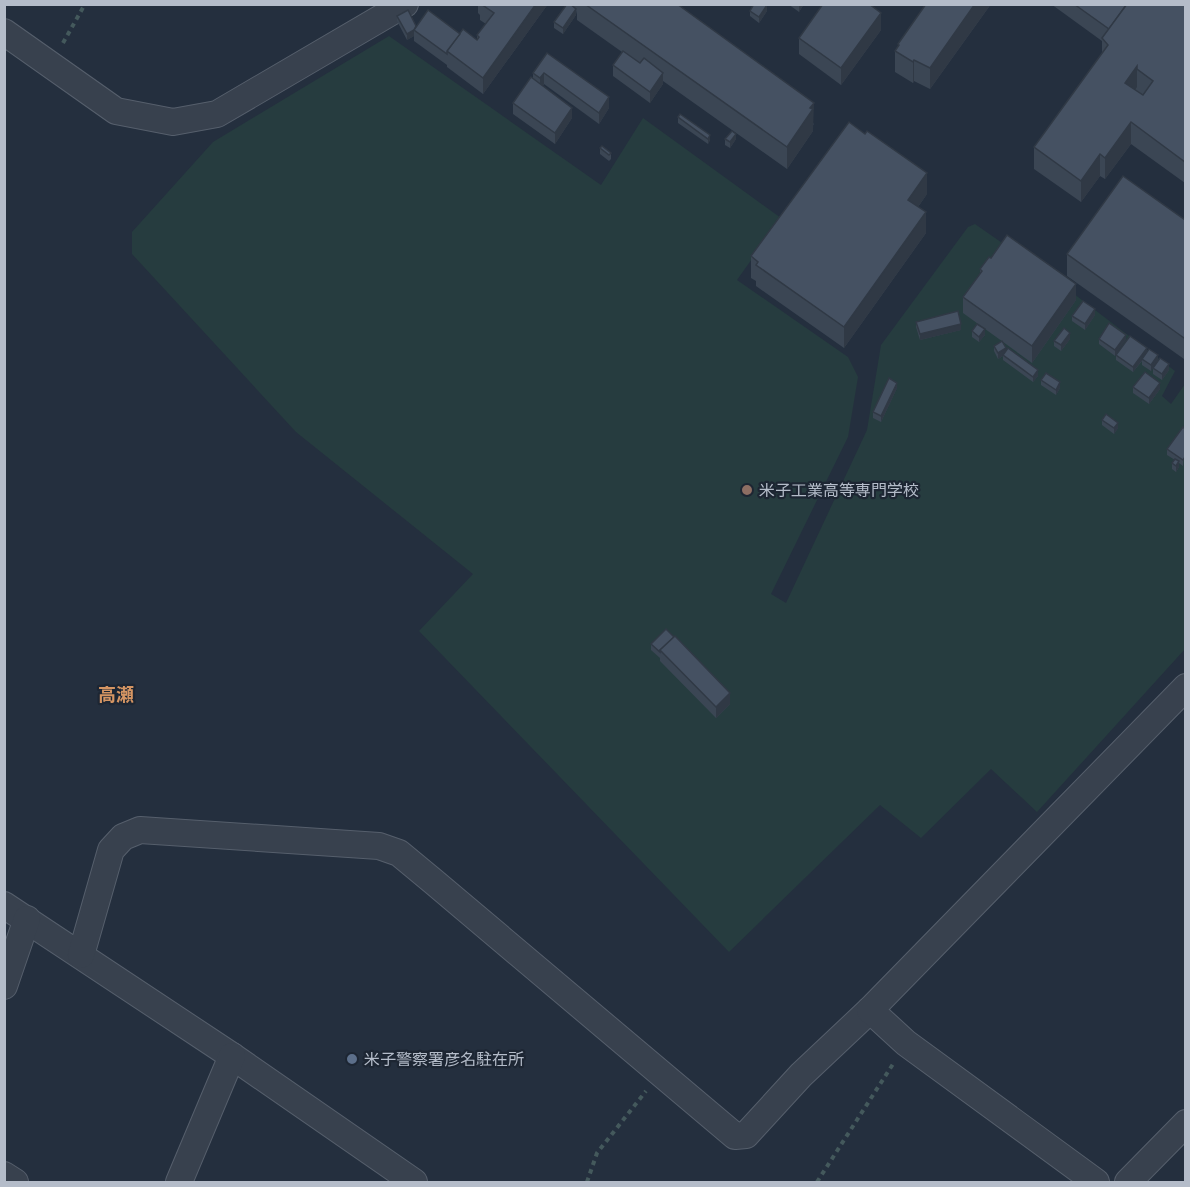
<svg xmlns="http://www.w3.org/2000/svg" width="1190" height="1187" viewBox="0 0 1190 1187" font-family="'Archivo Narrow','Noto Sans JP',sans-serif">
	<rect width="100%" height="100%" fill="#242f3e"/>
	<path fill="#263c3f" d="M389,36l212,149 42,-67 138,100 -44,62 111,77 10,20 -10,60 -77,157 15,9 81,-173 14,-85 87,-118 7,-3 86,60 114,87 -13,25 9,8 14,-20v265l-148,163 -46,-43 -70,69 -41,-33 -151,147 -310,-321 54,-57 -177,-142 -164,-178v-22l81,-90z"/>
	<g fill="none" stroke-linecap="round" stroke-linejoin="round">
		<g stroke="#565f6c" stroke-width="28">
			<g id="street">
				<path d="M4,32l112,79 57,11 44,-8 188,-110"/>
				<path d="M4,905l228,151 182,126"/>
				<path d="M81,955l30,-105 12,-13 17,-7 239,16 20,7 35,29 301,254 11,-1 55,-60 69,-65"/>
				<path d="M4,986l23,-67"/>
				<path d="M4,1175l11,7"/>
				<path d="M179,1182l53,-126"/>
				<path d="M1096,1182l-190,-139 -36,-33 316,-323"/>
				<path d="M1128,1182l58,-59"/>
			</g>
		</g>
		<g stroke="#44595c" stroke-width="4" stroke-dasharray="4.5 4.5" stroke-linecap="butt">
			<path d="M63,43l22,-39"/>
			<path d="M587,1182l10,-29 49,-62"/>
			<path d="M817,1182l76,-118"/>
		</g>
		<use href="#street" stroke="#38414e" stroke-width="26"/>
	</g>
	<g fill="#3b4654">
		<path d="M478,4h70l-65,90 -36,-27v-2l-33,-24v-5l-7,4 -10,-19v-5l19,10 44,8 17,6v-5l9,-11 -6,-4v-5l-2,-2z"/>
		<path d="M571,4h106l137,120 -1,1v6l-26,38 -124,-88v3l-13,19 -37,-27v-11l9,-13 -45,-32v-10l-1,5 -13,19 -9,-6v-6z"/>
		<path d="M788,4h16l-5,8z"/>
		<path d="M926,4h65l-61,85 -16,-8 -1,2 -18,-11v-21l3,-4v-3z"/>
		<path d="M1051,4h133l1,1v178l-54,-39 -26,35 -5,-3 -19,26 -47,-33v-22l68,-94v-12z"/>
		<path d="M750,11h17l-8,12 -9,-7z"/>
		<path d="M881,30l-40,55 -42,-31v-16z"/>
		<path d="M547,53l62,55 -10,16 -55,-40 -1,2 29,32 -17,26 -42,-30v-11l20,-24v-6z"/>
		<path d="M678,117l32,23 -2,4 -30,-21z"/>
		<path d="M725,139h11l-6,9 -5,-3z"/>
		<path d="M600,148l11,5v6l-2,2 -9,-7z"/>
		<path d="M927,194l-9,13 8,26 -82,115 -88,-62v-5l-5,-3v-22z"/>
		<path d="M1185,220l-1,139 -117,-83v-22z"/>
		<path d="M980,269l96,31 -44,63 -69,-50v-16l17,-23z"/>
		<path d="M1095,315l-10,15 -13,-9v-5z"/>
		<path d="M916,322l45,8 -41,10 -4,-13z"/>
		<path d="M972,331l13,4 -6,7 -7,-5z"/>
		<path d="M1126,335l-11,21 -16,-12v-5z"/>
		<path d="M1070,339l-9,12 -7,-5v-5z"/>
		<path d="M994,346l12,5 32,25 -5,6 -30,-22v-4l-5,3 -4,-8z"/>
		<path d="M1147,352l22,18 -7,10 -9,-6v-6l4,-5 -6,8 -9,-6v-4l-9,11 -17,-12v-5z"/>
		<path d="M1041,380l19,8 -4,7 -15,-10z"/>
		<path d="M1133,387l27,2 -11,15 -16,-11z"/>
		<path d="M897,388l-16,34 -8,-4v-6z"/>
		<path d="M1102,420l16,8 -4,6 -12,-9z"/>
		<path d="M1185,429l-2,37 -4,-3v4l-3,5 -4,-3v-6l3,-3 -8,-5v-6z"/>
		<path d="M651,644l79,60 -14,14 -56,-57v-3l-9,-8z"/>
	</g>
	<g fill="#303945">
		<path d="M536,4h12l-65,90v-16z"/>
		<path d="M799,4h5l-5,8z"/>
		<path d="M975,4h16l-61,85v-21z"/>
		<path d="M767,5v6l-8,12v-6z"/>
		<path d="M576,9v6l-13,19v-6z"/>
		<path d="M881,13v17l-40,55v-17z"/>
		<path d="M414,30v6l-7,4v-6z"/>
		<path d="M914,60v21l-1,2v-21z"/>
		<path d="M1137,66v21l-12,17v-21z"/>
		<path d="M544,73v11l-4,5v-11z"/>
		<path d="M663,73v11l-13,19v-11z"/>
		<path d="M609,97v11l-10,16v-11z"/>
		<path d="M814,103l-1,28 -26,38v-22z"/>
		<path d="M572,108v10l-17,26v-11z"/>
		<path d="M1131,122v22l-26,35v-21z"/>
		<path d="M736,134v5l-6,9v-6z"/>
		<path d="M710,135v5l-2,4v-5z"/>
		<path d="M1100,154v22l-19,26v-21z"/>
		<path d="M927,173v21l-19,27v-21z"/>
		<path d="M926,212v21l-82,115v-21z"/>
		<path d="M1076,284v16l-44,63v-17z"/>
		<path d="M1095,309v6l-10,15v-6z"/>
		<path d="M961,324v6l-41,10v-6z"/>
		<path d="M985,329v6l-6,7v-5z"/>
		<path d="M1070,333v6l-9,12v-6z"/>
		<path d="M1126,335v5l-11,16v-6z"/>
		<path d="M1185,336v21l-1,2v-21z"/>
		<path d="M1006,348v6l-8,5v-6z"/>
		<path d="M1147,348v6l-14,18v-5z"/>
		<path d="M1158,355v6l-7,10v-6z"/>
		<path d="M1169,364v6l-7,10v-6z"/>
		<path d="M1038,370v6l-5,6v-5z"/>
		<path d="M1060,382v6l-4,7v-5z"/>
		<path d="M897,383v5l-16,34v-6z"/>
		<path d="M1160,383v6l-11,15v-6z"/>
		<path d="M1118,423v5l-4,6v-6z"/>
		<path d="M1179,461v6l-3,5v-6z"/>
		<path d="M730,693v11l-14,14v-11z"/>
	</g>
	<g fill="#455162" stroke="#303945" stroke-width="1.5" fill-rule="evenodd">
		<path d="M481,4h55l-53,74 -36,-27 16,-22 14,11 2,-3 -2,-2 17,-22z"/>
		<path d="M567,4h3l6,5 -13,19 -9,-6z"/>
		<path d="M585,4h92l137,99 -4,5 3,1 -26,38z"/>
		<path d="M754,4h12l1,1 -8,12 -9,-6z"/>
		<path d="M823,4h46l12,9 -40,55 -42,-30z"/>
		<path d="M926,4h49l-45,64 -16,-8 -1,2 -18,-11 4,-6 -1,-1z"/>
		<path d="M1074,4h53l-18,25z"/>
		<path d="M1127,4h57l1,1v157l-54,-40 -26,36 -5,-4 -19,27 -47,-34 74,-102 -6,-7zM1137,66v3l16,12 -10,14 -18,-12z"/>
		<path d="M408,10l8,16 -2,4 -7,4 -10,-18z"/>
		<path d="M428,10l32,24 -13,17v3l-33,-24z"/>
		<path d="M623,51l17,12 4,-5 19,15 -13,19 -37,-27z"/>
		<path d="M547,53l62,44 -10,16 -55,-40 -4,5 -7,-5z"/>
		<path d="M531,77l41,31 -17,25 -42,-30z"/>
		<path d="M680,114l30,21 -2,4 -30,-22z"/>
		<path d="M849,122l16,12 2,-3 60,42 -19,27 18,12 -82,115 -88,-62 2,-3 -7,-6z"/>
		<path d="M732,131l4,3 -6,8 -5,-3z"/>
		<path d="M602,146l9,7 -2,2 -9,-7z"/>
		<path d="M1123,176l62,44v116l-1,2 -117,-84z"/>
		<path d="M1007,235l69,49 -44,62 -69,-49 19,-26 -2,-2 9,-12 2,1z"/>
		<path d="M1083,301l12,8 -10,15 -13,-8z"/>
		<path d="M958,311l3,13 -41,10 -4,-12z"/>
		<path d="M1109,323l17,12 -11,15 -16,-11z"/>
		<path d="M977,324l8,5 -6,8 -7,-6z"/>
		<path d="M1064,328l6,5 -9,12 -7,-4z"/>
		<path d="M1130,336l17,12 -14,19 -17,-12z"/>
		<path d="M1002,341l4,7 -8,5 -4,-7z"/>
		<path d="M1008,348l30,22 -5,7 -30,-22z"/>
		<path d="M1149,349l9,6 -7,10 -9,-6z"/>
		<path d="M1160,358l9,6 -7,10 -9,-6z"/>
		<path d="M1145,372l15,11 -11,15 -16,-11z"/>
		<path d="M1046,373l14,9 -4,8 -15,-10z"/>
		<path d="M889,378l8,5 -16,33 -8,-4z"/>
		<path d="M1106,414l12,9 -4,5 -12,-8z"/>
		<path d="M1183,427l2,2v28l-2,3 -16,-11z"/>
		<path d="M1175,459l4,2 -3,5 -4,-3z"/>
		<path d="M666,629l8,8 -14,13v2l-9,-8z"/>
		<path d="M675,636l55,57 -14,14 -56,-57z"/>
	</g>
	<circle fill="#8d6e63" stroke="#1d2633" stroke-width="2" cx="747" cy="490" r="6"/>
	<circle fill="#5c6f8a" stroke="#1d2633" stroke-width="2" cx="352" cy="1059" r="6"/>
	<g text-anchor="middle" stroke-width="4.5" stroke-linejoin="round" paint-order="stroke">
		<g font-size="16" fill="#b4bcc9" stroke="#1d2633" text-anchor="start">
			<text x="759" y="496">米子工業高等専門学校</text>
			<text x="364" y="1065">米子警察署彦名駐在所</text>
		</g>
		<g font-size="18" font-weight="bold" fill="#d59563" stroke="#1d2633">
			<text x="116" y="701">高瀬</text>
		</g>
	</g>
	<rect width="1190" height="1187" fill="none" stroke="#b4bcc9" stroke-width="12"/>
</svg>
